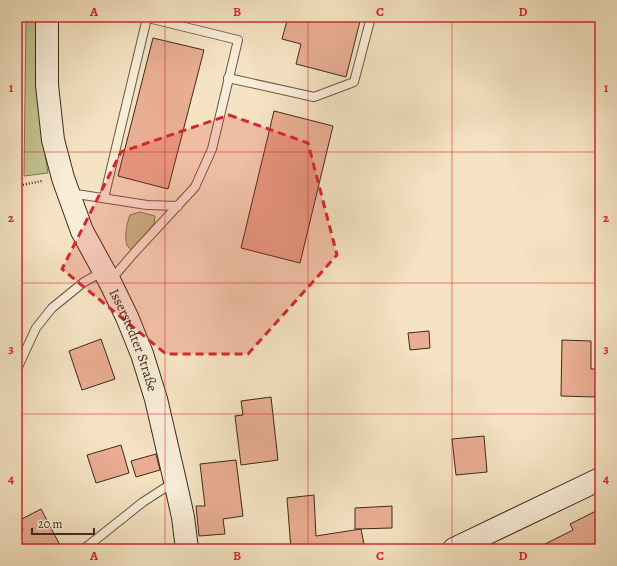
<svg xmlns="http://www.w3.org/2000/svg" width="617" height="566" viewBox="0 0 617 566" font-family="Alegreya,serif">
	<rect width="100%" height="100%" fill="#f5e3c3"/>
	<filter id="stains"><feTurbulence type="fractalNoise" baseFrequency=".005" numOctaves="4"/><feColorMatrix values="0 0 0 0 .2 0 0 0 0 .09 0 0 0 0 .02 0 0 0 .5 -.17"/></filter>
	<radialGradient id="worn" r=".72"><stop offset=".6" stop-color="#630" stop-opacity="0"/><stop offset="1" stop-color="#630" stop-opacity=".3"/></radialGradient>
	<g fill="#c1c290" stroke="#807655">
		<path d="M26,17h12l3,112 7,44 -24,3z"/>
		<path d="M140,212l15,4 -1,8 -22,26c-2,-2 -4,-2 -5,-5 -3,-7 0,-23 3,-30z"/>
	</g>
	<g fill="#e8ad92" stroke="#3e2b1a">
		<path d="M288,17h73l-15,60 -50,-13 5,-20 -19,-5z"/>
		<path d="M153,38l51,12 -36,139 -50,-13z"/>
		<path d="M274,111l59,15 -33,137 -59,-15z"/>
		<path d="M429,331l1,17 -20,2 -2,-17z"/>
		<path d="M101,339l14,40 -33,11 -13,-39z"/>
		<path d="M562,340l29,1v28h5l-1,28 -34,-1z"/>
		<path d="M271,397l7,63 -37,5 -6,-49 8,-1 -2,-14z"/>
		<path d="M484,436l3,36 -31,3 -4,-36z"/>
		<path d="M121,445l8,28 -33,10 -9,-28z"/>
		<path d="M156,454l4,16 -24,7 -5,-16z"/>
		<path d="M236,460l7,56 -20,3 2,15 -26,2 -3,-30h9l-5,-42z"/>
		<path d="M314,495l2,41 45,-7 4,20h-74l-4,-51z"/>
		<path d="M392,506v22l-37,1v-21z"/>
		<path d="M41,509l21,40h-45v-15l6,-4 -5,-9z"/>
		<path d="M600,509v34l-12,6h-53l38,-19 -3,-6z"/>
	</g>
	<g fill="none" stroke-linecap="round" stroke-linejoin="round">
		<g stroke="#6c5944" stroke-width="10">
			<g id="lane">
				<path d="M228,78l86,19 40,-15 17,-65"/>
				<path d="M70,193l77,12 31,1"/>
				<path d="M104,198l43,-180"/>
				<path d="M110,281l24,-28 61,-66 17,-38 26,-109 -94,-23"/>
				<path d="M17,369l19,-41 16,-20 32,-26 20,-11"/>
				<path d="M83,549l6,-4 54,-43 31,-20"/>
			</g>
		</g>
		<g stroke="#3e2b1a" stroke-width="24">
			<g id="secondary">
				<path id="s1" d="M47,17v68l6,55 10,38 19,53 28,51 17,35 15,37 14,45 19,82 8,36 4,32"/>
				<path d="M454,549l146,-70"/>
			</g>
		</g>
		<path stroke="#3e2b1a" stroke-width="2.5" stroke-dasharray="1 2" stroke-linecap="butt" d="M17,186l25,-5"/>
		<use href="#lane" stroke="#f8edd8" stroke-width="8"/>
		<use href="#secondary" stroke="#f8edd8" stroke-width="22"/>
	</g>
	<path fill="#d62828" fill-opacity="0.2" stroke="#d62828" stroke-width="3" stroke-dasharray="8 5" stroke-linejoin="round" d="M229,115l79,28 29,112 -89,99h-82l-104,-85 59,-117z"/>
	<path fill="none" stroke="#d62828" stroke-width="1" stroke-opacity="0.55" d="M165,17v532M308,17v532M452,17v532M17,152h583M17,283h583M17,414h583"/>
	<g text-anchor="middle" stroke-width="4" stroke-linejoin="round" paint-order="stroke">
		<g font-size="14" fill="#3e2b1a" stroke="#f8edd8">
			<text dy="5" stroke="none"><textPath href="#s1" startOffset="340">Isserstedter Straße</textPath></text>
		</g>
	</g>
	<rect width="617" height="566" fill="none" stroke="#f5e3c3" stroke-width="44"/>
	<path d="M32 528v6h62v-6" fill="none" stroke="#3e2b1a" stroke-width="2"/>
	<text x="38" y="528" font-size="12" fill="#3e2b1a" stroke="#f8edd8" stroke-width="3" paint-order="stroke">20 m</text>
	<rect x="22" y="22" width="573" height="522" fill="none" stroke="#d62828" stroke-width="1.5"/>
	<g font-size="13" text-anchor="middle" font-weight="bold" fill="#d62828">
		<text x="94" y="16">A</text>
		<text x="237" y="16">B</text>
		<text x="380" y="16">C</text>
		<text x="523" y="16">D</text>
		<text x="11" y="92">1</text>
		<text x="606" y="92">1</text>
		<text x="11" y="222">2</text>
		<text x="606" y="222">2</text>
		<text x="11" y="353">3</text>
		<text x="606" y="353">3</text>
		<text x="11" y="483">4</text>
		<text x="606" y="483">4</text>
		<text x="94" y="560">A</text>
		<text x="237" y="560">B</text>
		<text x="380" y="560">C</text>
		<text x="523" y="560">D</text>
	</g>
	<rect width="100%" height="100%" filter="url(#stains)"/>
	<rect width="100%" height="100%" fill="url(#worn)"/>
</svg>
